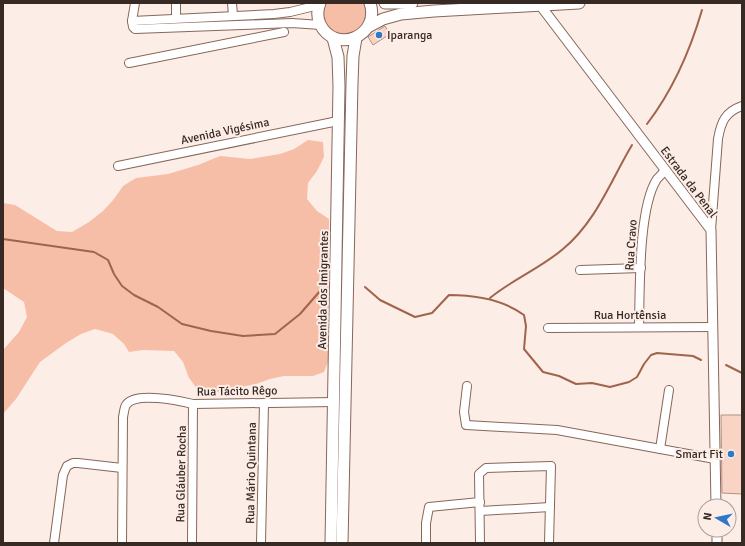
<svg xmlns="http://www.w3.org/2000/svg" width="745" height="546" viewBox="0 0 745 546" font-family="Signika,sans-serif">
	<rect width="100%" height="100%" fill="#fdede7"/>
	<g fill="#f7bea7">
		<path d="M324,3h42l2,14 -14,18h-20l-12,-16z"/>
		<path d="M308,140l15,2 1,15 -7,14 -9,12 -1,16 10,12 12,8 -1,143 -4,10 -11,4h-29l-14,3 -14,5 -44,9 -14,-3 -9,-12 -6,-16 -9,-11 -31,-1 -14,2 -5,-8 -11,-10 -18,-5 -14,5 -15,9 -26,19 -24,37 -13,15v-64l16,-18 8,-15 -3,-15 -21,-14v-85l12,2 42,26 15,1 17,-10 14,-11 11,-12 9,-13 13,-8 32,-4 30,-9 22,-9 30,3 30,-5 14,-5z"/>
	</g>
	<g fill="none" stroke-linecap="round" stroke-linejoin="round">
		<g stroke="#a0644b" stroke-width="2">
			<path d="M647,124c26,-34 43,-73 55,-114"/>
			<path d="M3,239l91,13 14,8 6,14 8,12 12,9 24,12 24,17 29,7 32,5 32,-2 25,-20 20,-23 6,-3"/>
			<path d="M365,287l15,13 35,17 17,-4 17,-18c26,0 53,4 75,20l2,11 -2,23 19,23 16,4 17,8 16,-1 18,4 19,-5 8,-5 7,-13 7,-9 6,-2 36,3 8,4"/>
			<path d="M490,298c23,-19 51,-30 73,-49 33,-27 48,-69 69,-104"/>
			<path d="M726,365l16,8"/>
		</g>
	</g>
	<g fill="#f9d4c5" stroke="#b39183">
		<path d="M385,26l5,8 -17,11 -5,-8z"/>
		<path d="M721,415h21v79l-20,-1z"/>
	</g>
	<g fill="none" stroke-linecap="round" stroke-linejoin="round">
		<g stroke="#87675a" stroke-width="10">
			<g id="minor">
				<path d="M135,3l-3,18 1,6 2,2 157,-6 29,2"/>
				<path d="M232,3l1,12"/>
				<path d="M176,18v-15"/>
				<path d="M132,21l142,-7 16,-2 29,-7"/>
				<path d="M129,63l155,-31"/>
				<path d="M118,166l220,-45"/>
				<path d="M711,230l7,-91c3,-17 7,-27 24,-33"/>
				<path d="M580,270l61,-2"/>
				<path d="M639,327c1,-36 -1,-119 18,-148 3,-3 6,-6 8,-9"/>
				<path d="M548,328l165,-1"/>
				<path d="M467,386l-3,26 2,13 91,5 158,29"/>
				<path d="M660,449l9,-59"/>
				<path d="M480,511l70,-4"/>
				<path d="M54,543l9,-68 4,-9 6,-3h5l44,5"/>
				<path d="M122,543l1,-126c1,-4 1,-9 3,-12 9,-14 54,-4 67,-1l141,-2"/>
				<path d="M192,543l1,-139"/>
				<path d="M261,543l3,-140"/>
				<path d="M426,543v-20l3,-16 51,-5"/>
				<path d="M480,543l-1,-69 7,-6 65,-2 -2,77"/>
			</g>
		</g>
		<g stroke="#87675a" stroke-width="11">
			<g id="tertiary">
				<path d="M540,5l171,225 5,276"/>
				<path d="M717,530v13"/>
			</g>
		</g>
		<g stroke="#87675a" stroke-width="13">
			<g id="secondary">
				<path d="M320,3c-3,7 -3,14 0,21 15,31 61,12 50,-21"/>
				<path d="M385,3h27"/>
				<path d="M368,27l15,-8 18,-5 33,-3 145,-8"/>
				<path d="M331,543l8,-457 -1,-29 -5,-19"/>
				<path d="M342,543l10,-460 1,-27 3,-18"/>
			</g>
		</g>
		<use href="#minor" stroke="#fff" stroke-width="8"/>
		<use href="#tertiary" stroke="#fff" stroke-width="9"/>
		<use href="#secondary" stroke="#fff" stroke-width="11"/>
	</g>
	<g fill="#2d78c8" stroke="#fdede7" stroke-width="1.5">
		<circle cx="379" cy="35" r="4"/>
		<circle cx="731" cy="454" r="4"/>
	</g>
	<g text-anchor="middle" stroke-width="4" stroke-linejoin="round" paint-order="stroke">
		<g font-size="12" fill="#372924" stroke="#fdede7" text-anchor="start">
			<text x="387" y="39">Iparanga</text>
			<text x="723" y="458" text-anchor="end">Smart Fit</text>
		</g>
		<g font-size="12" fill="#372924" stroke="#fdede7">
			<text transform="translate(225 131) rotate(-12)" y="4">Avenida Vigésima</text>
			<text transform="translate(689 182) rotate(53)" y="4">Estrada da Penal</text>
			<text transform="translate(631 245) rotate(-86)" y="4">Rua Cravo</text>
			<text transform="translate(323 290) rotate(-89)" y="4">Avenida dos Imigrantes</text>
			<text x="630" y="319">Rua Hortênsia</text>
			<text transform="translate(237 391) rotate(-1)" y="4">Rua Tácito Rêgo</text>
			<text transform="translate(251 473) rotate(-89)" y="4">Rua Mário Quintana</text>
			<text transform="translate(181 474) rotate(-89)" y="4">Rua Gláuber Rocha</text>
		</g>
	</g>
	<rect width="745" height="546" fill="none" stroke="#372924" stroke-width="8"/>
	<g transform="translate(717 518) rotate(279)"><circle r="19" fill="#fdede7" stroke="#ae9f99"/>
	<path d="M0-3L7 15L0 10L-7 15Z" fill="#2d78c8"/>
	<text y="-6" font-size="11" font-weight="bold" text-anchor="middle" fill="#372924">N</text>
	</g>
</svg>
